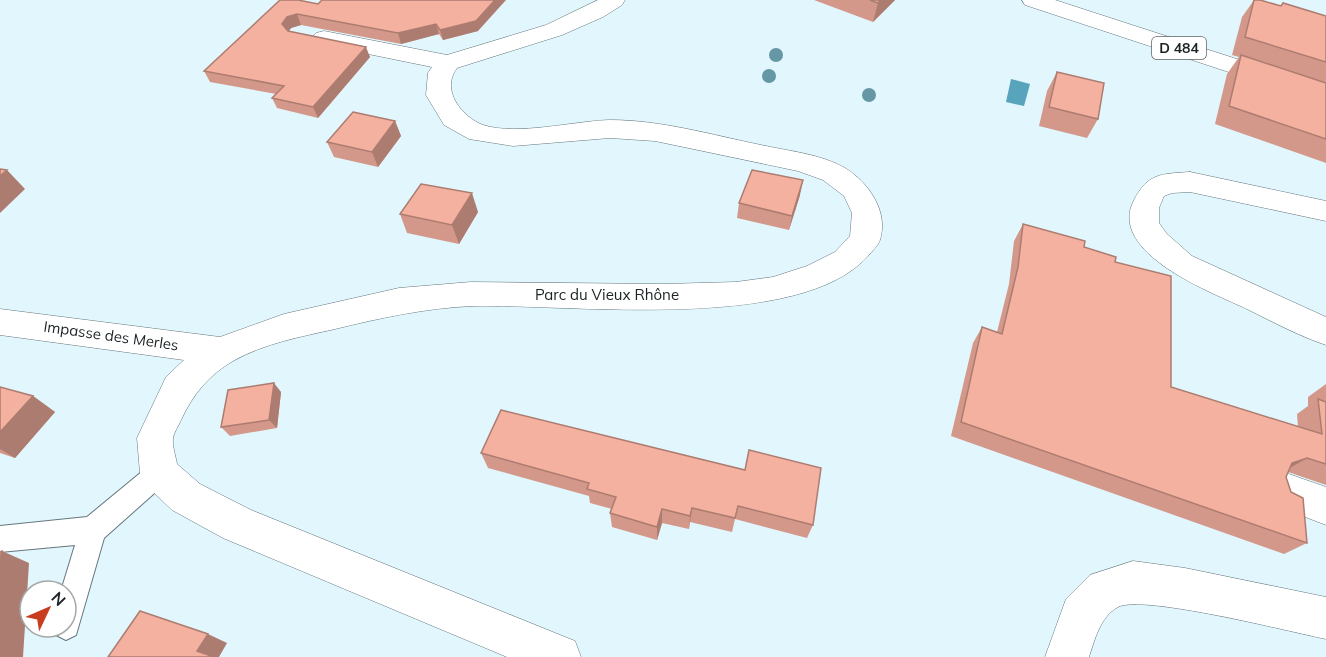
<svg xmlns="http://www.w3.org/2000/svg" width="1326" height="657" viewBox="0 0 1326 657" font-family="Mulish,sans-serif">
	<rect width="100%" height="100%" fill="#e2f6fd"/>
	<path fill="#57a4bc" d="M1011,79l19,5 -6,22 -18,-4z"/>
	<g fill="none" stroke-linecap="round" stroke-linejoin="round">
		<g stroke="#65777d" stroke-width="2">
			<path id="lane" d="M159,461l9,4 4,8 -4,8 -64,57 -28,97 -10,5 -10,-5 -4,-8h14v-36h-5l14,-46 -75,7v-26l87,-9 63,-52z"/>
		</g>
		<g stroke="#65777d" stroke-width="1">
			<g id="street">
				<path d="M598,0h27l-3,5 -19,12 -41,18 -105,33c-17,22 5,49 26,57 34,11 91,-4 127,-5 51,0 102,15 151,25 27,6 60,9 84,23 23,14 44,43 35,72 -2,6 -8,11 -12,16 -68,77 -297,48 -395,50 -47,2 -93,12 -138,23 -35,8 -70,14 -102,32 -24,14 -40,33 -52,59 -2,5 -7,12 -8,18 -1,8 3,19 4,26l23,20 51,26 324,131 6,16h-74l-284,-119 -51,-28 -26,-25 -6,-12 -3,-35 29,-61 18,-17 -184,-25v-26l220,28 64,-23 115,-26 72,-6 193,2 72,-2 37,-5 34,-11 28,-14 15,-16 2,-23 -8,-17 -21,-16 -25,-9 -143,-30 -45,-3 -97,8 -44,-7 -25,-14 -18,-30 2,-22 4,-6 -108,-22 -8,-2 -4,-5 4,-5 8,-2 123,24 99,-30z"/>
				<path d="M1190,172l136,29v20l-136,-29 -18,1 -8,3 -5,12v15l8,11 25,22 134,61v28c-27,-9 -53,-23 -79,-36 -34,-16 -141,-56 -113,-109 14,-27 27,-26 56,-28z"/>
				<path d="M1286,473l40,14v38l-54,-21 -5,-13 5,-13z"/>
				<path d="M1133,561l52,7 141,29v42c-35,-7 -184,-45 -208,-32 -18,10 -23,32 -29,50h-44l21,-58 24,-24z"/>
			</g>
		</g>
		<g stroke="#65777d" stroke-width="1">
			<path id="primary" d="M1022,0h33l271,88v16l-301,-99z"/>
		</g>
		<use href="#lane" fill="#fff" fill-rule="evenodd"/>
		<use href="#street" fill="#fff" fill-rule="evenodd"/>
		<use href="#primary" fill="#fff" fill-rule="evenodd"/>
	</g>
	<g fill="#6697a4">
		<circle cx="776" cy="55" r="7"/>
		<circle cx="769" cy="76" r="7"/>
		<circle cx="869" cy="95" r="7"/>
	</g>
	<g fill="#d3988a">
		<path d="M280,0l198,31 -35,9 -4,-6 -38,10 -100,-19 -10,3 -2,3 81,26 -52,61 -41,-10 -5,-10 4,-4 -66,-12 -6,-11z"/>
		<path d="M814,0h81l-22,22z"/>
		<path d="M1254,0h6l20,6 3,-3 43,13v147l-111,-39 12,-50 12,-17 -7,-2 10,-38z"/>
		<path d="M1057,72l41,47 -11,19 -48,-12 8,-35z"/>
		<path d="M395,121l6,15 -23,31 -44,-10 -7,-15z"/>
		<path d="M800,195l-11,35 -52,-12 2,-15z"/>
		<path d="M478,212l-19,32 -52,-11 -7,-19z"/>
		<path d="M1023,224l61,23 31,15 56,125 127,40 -1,-13 11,-8v-9l18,-13v101l-38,-13 -2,5 21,66 -23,11 -333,-118 22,-93 9,-16 15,5 12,-48 5,-43z"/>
		<path d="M0,387l33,9 22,16 -40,46 -15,-5z"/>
		<path d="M281,392l-4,36 -47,8 -9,-9z"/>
		<path d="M501,410l312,115 -6,13 -72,-19 -3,13 -42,-10 -1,7 -27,-6 -5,17 -45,-13 -2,-14 2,-4 -22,-6 -1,-7 -101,-28 -7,-15z"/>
	</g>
	<g fill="#ac7c70">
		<path d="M495,0h11l-28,31 -35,9 -3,-10z"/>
		<path d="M880,0h15l-22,22 5,-19z"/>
		<path d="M297,14l4,11 -10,3 -4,6 -5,-10 5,-7z"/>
		<path d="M436,24l3,10 -38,10 -3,-11z"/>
		<path d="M366,47l4,10 -52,61 -5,-11z"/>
		<path d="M395,121l6,15 -23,31 -6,-15z"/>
		<path d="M7,170l18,19 -25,24v-37z"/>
		<path d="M803,180l-3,15 -11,35 3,-14z"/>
		<path d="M472,193l6,19 -19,32 -7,-19z"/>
		<path d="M274,383l7,9 -4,36 -8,-8z"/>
		<path d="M33,396l22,16 -40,46 -15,-9v-17z"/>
		<path d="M1307,458l-22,13 7,-8z"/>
		<path d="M692,508l-3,21 1,-13z"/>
		<path d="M662,509v14l-5,17v-13z"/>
		<path d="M2,551l27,12 -6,94h-23v-82z"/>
		<path d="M208,634l19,9 -8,14h-9l-13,-6z"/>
	</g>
	<g fill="#f5b1a0" stroke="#ac7c70" stroke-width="1.5">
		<path d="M280,0h18l20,4 4,-4h173l-19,21 -36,9 -4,-6 -38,9 -101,-19 -10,3 -5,7 6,7 78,16 -53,60 -41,-9 12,-12 -80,-15z"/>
		<path d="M870,0h10l-2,3z"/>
		<path d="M1254,0h6l21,6 2,-3 43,13v46l-81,-25z"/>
		<path d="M1241,55l85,28v56l-97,-33z"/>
		<path d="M1057,72l47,11 -6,36 -49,-12z"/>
		<path d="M353,112l42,9 -23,31 -45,-10z"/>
		<path d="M0,169l7,1 -7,6z"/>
		<path d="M752,170l51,10 -11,36 -53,-13z"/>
		<path d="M421,184l51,9 -20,32 -52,-11z"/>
		<path d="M1023,224l62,17 -1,6 32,10 -1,5 56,14v111l151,47 -4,-35 8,3v62l-19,-6 -15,5 -6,14 5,15 12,6 4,45 -346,-121 21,-95 20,7 16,-67z"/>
		<path d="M274,383l-5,37 -48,7 7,-37z"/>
		<path d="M0,387l33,9 -33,36z"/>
		<path d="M501,410l244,60 4,-20 72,18 -8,57 -75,-19 -3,12 -43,-10 -2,8 -28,-7 -5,18 -47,-14 6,-16 -29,-8 2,-6 -108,-30z"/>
		<path d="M2,551l-2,24v-23z"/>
		<path d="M140,611l68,23 -11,17 17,6h-106z"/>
	</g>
	<g text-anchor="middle" stroke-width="6" stroke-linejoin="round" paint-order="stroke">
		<rect fill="#fff" stroke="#5f6466" stroke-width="1.5" x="1152" y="37" width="54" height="22" rx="4.5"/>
		<g font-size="14" font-weight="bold" fill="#1b2224">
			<text x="1179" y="53">D 484</text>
		</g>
		<g font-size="15" fill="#1b2224" stroke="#fff">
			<text x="607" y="300">Parc du Vieux Rhône</text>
			<text transform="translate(111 336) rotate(8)" y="5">Impasse des Merles</text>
		</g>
	</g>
	<g transform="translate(48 609) rotate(46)"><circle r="28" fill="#ffffff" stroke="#a4a7a7" stroke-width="1.5"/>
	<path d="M0-4.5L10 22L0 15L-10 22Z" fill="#c83d1e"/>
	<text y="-9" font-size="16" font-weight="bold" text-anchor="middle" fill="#1b2224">N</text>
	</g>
</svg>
